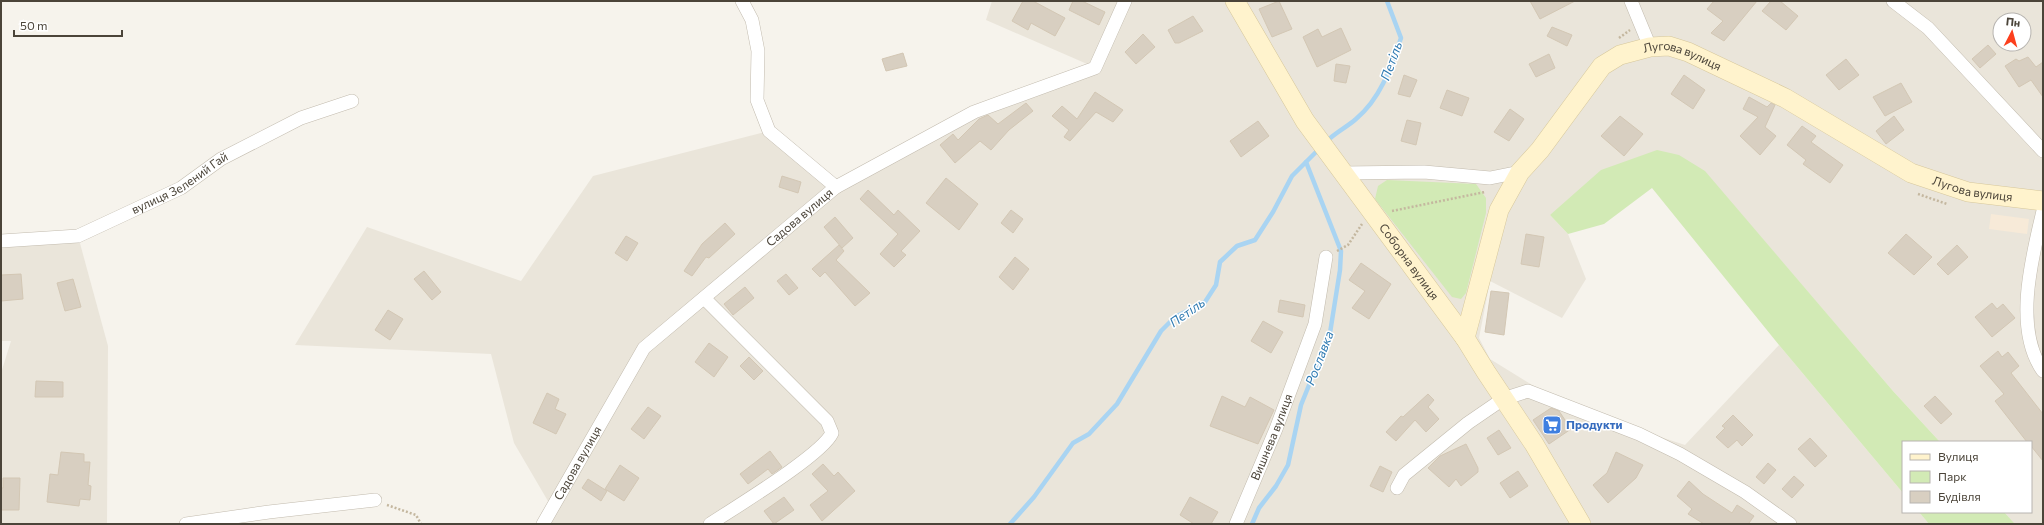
<svg xmlns="http://www.w3.org/2000/svg" width="2044" height="525" viewBox="0 0 2044 525" font-family="Commissioner,sans-serif">
	<rect width="100%" height="100%" fill="#f6f3ec"/>
	<g fill="#eae5da" fill-rule="evenodd">
		<path d="M992,1h1051v523h-28l-11,-12h27v-70h-91l-47,-51 -188,-219 -155,43 18,19 18,45 -24,39 -72,-37 -11,57 11,21 52,32 100,40 43,14 94,-100 124,148v19h16l10,12h-1386l9,-16 -38,-65 -23,-89 -196,-9 72,-118 154,54 72,-105 176,-45 67,56 138,-75 120,-45 -108,-47zM2000,20h24v24h-24z"/>
		<path d="M78,236l30,110 -1,178h-106v-151l10,-32h-10v-100z"/>
	</g>
	<path fill="#f7ead8" d="M1991,214l38,5 -2,15 -38,-5z"/>
	<g fill="#d2eab5">
		<path d="M1657,150l22,5 26,16 188,220 47,51h-37v51l-124,-148 -127,-157 -48,36 -36,10 -18,-19 51,-45z"/>
		<path d="M1387,180l89,4 10,14v15l-20,80 -5,6 -9,-2 -77,-98 3,-13z"/>
		<path d="M1919,512h85l11,12h-86z"/>
	</g>
	<g fill="none" stroke-linecap="round" stroke-linejoin="round">
		<g stroke="#a9d4f2" stroke-width="4.5">
			<path d="M1327,141c9,-9 20,-14 29,-22 25,-21 35,-52 45,-81l-14,-37"/>
			<path d="M1010,524l24,-27 39,-54 16,-9 28,-30 44,-73 14,-14 30,-15 11,-17 4,-23 17,-16 18,-6 18,-28 19,-36 28,-28"/>
			<path d="M1252,524l7,-16 17,-22 12,-21 13,-60 29,-72 10,-63 1,-19 -35,-89"/>
		</g>
	</g>
	<g fill="#d8cfc1" stroke="#d3c7b4">
		<path d="M1023,1h10l32,17 -10,18 -24,-13 -3,7 -16,-9z"/>
		<path d="M1073,1h9l23,11 -6,13 -30,-15z"/>
		<path d="M1279,1l13,28 -20,8 -13,-28z"/>
		<path d="M1530,1h45l-35,18z"/>
		<path d="M1714,1h43l-33,40 -13,-8 12,-12 -16,-12z"/>
		<path d="M1771,1h9l18,15 -12,14 -24,-19z"/>
		<path d="M1193,16l10,15 -24,12h-4l-7,-13z"/>
		<path d="M1552,27l20,8 -5,11 -20,-10z"/>
		<path d="M1341,28l10,22 -34,17 -14,-30 15,-8 4,8z"/>
		<path d="M1143,34l12,13 -19,17 -11,-12z"/>
		<path d="M1988,45l8,9 -16,14 -8,-9z"/>
		<path d="M903,53l4,13 -21,5 -4,-12z"/>
		<path d="M1549,54l6,14 -19,9 -7,-13z"/>
		<path d="M2028,57l8,10 7,-5v35l-12,-17 -12,7 -14,-21 11,-7 3,2z"/>
		<path d="M1846,59l13,16 -20,15 -13,-15z"/>
		<path d="M1336,64l14,2 -4,17 -12,-2z"/>
		<path d="M1404,75l13,5 -7,17 -12,-3z"/>
		<path d="M1684,75l21,15 -12,19 -22,-15z"/>
		<path d="M1901,83l11,19 -27,14 -12,-19z"/>
		<path d="M1447,90l22,8 -7,18 -22,-8z"/>
		<path d="M1095,92l28,18 -10,12 -17,-10 -26,29 -6,-4 5,-7 -17,-14 10,-10 15,13z"/>
		<path d="M1749,97l18,10 4,-4 4,2 -10,22 11,9 -16,19 -20,-19 18,-19 -15,-8z"/>
		<path d="M1026,103l7,8 -24,19 -18,20 -11,-9 -25,22 -15,-18 13,-11 5,6 21,-21 9,-4 10,9z"/>
		<path d="M1510,109l14,10 -15,22 -15,-9z"/>
		<path d="M1620,116l23,18 -19,22 -23,-20z"/>
		<path d="M1894,116l10,14 -18,14 -10,-13z"/>
		<path d="M1407,120l14,3 -5,22 -15,-4z"/>
		<path d="M1258,121l11,15 -28,21 -11,-16z"/>
		<path d="M1802,126l14,10 -5,6 32,23 -13,18 -27,-19 3,-4 -19,-15z"/>
		<path d="M782,176l19,6 -3,11 -19,-6z"/>
		<path d="M946,178l32,26 -19,26 -33,-27z"/>
		<path d="M868,190l26,25 4,-5 22,21 -19,20 5,4 -12,12 -14,-13 18,-20 -38,-35z"/>
		<path d="M1011,210l12,9 -10,14 -12,-10z"/>
		<path d="M835,217l18,21 -11,10 -18,-21z"/>
		<path d="M725,223l10,11 -26,24 -3,-1 -14,19 -8,-5 18,-27z"/>
		<path d="M1526,234l18,3 -5,30 -18,-3z"/>
		<path d="M1906,234l26,23 -18,18 -26,-22z"/>
		<path d="M626,236l12,7 -11,18 -12,-8z"/>
		<path d="M839,245l5,6 -8,9 34,33 -15,13 -30,-34 -5,5 -8,-8z"/>
		<path d="M1957,245l11,12 -20,18 -11,-11z"/>
		<path d="M1015,257l14,12 -16,21 -14,-13z"/>
		<path d="M1361,263l30,21 -22,35 -17,-11 13,-17 -16,-11z"/>
		<path d="M424,271l17,21 -9,8 -18,-21z"/>
		<path d="M21,274l2,25 -22,2v-26z"/>
		<path d="M786,274l12,14 -9,7 -12,-14z"/>
		<path d="M73,279l8,28 -16,4 -8,-28z"/>
		<path d="M745,287l9,11 -21,17 -9,-11z"/>
		<path d="M1491,291l18,2 -5,42 -19,-3z"/>
		<path d="M1280,300l25,5 -2,12 -25,-5z"/>
		<path d="M1992,303l5,6 6,-5 12,14 -23,19 -17,-20z"/>
		<path d="M388,310l15,9 -13,21 -15,-10z"/>
		<path d="M1263,321l20,11 -12,21 -20,-12z"/>
		<path d="M709,343l19,14 -14,20 -19,-15z"/>
		<path d="M1998,351l4,6 6,-5 11,14 -8,7 32,41v47l-12,-15v-4h-4l-32,-41 9,-7 -24,-28z"/>
		<path d="M749,357l14,14 -9,9 -14,-14z"/>
		<path d="M36,381l27,1v15h-28z"/>
		<path d="M547,393l12,6 -4,10 11,5 -10,20 -23,-11z"/>
		<path d="M1428,394l6,6 -6,7 11,12 -13,13 -11,-12 -19,21 -10,-9 15,-16 2,1z"/>
		<path d="M1222,396l23,11 5,-10 24,13 -16,34 -48,-18z"/>
		<path d="M1935,396l17,18 -11,10 -17,-18z"/>
		<path d="M648,407l13,9 -17,23 -13,-10z"/>
		<path d="M1551,408l8,3 12,18 -22,15 -16,-24z"/>
		<path d="M1733,415l20,20 -11,11 -5,-6 -9,8 -12,-11 9,-9 -3,-2z"/>
		<path d="M1499,430l12,18 -13,7 -11,-17z"/>
		<path d="M1810,438l17,18 -12,11 -17,-18z"/>
		<path d="M1466,444l12,24v4l-17,14 -5,-7 -7,8 -21,-19 12,-12z"/>
		<path d="M770,451l12,16 -10,7 -4,-5 -20,15 -8,-10z"/>
		<path d="M61,452l23,2v8h6l-2,23 3,1 -1,14 -10,-1 -1,7 -32,-4 3,-28 8,1z"/>
		<path d="M1616,452l27,13 -7,13 -28,25 -15,-18 14,-12z"/>
		<path d="M1768,463l8,7 -12,14 -8,-7z"/>
		<path d="M823,464l11,12 4,-4 17,19 -33,30 -12,-16 18,-14 -16,-17z"/>
		<path d="M620,465l19,13 -15,23 -19,-12z"/>
		<path d="M1380,466l12,6 -9,20 -13,-6z"/>
		<path d="M1518,471l10,15 -18,12 -10,-15z"/>
		<path d="M1794,476l10,9 -12,13 -10,-9z"/>
		<path d="M3,478h17l-1,32h-18v-22h2z"/>
		<path d="M588,479l19,12 -6,10 -19,-13z"/>
		<path d="M1689,481l14,13 29,19 5,-8 17,11 -5,7 1,1h-46l-16,-10 4,-5 -15,-13z"/>
		<path d="M784,497l10,13 -20,14 -10,-13z"/>
		<path d="M1190,497l28,15 -7,12h-17l-14,-9z"/>
	</g>
	<g fill="none" stroke-linecap="round" stroke-linejoin="round">
		<g stroke="#c2bbae" stroke-width="14">
			<g id="street">
				<path d="M742,1l10,19 6,31 -1,49 12,31 67,56"/>
				<path d="M1631,1l19,46"/>
				<path d="M1893,1l35,27 115,123"/>
				<path d="M1344,173l80,-1 66,6 30,-6"/>
				<path d="M2043,211c-11,46 -30,118 0,160"/>
				<path id="s1" d="M1,241l77,-5 103,-48 40,-29 80,-41 51,-17"/>
				<path d="M704,298l123,123 5,12c-10,22 -98,75 -122,91"/>
				<path d="M1397,488l7,-13 64,-52 35,-24 25,-8 111,43 41,20 65,38 45,32"/>
				<path d="M186,524l83,-12 106,-12"/>
				<path id="s2" d="M543,524l101,-176 192,-161 138,-75 121,-44 30,-67"/>
				<path id="s3" d="M1236,524l40,-95 39,-105 11,-67"/>
			</g>
		</g>
		<g stroke="#d6c79b" stroke-width="20">
			<g id="secondary">
				<path id="s4" d="M1235,1l70,120 160,217 21,34 48,72 47,80"/>
				<path id="s5" d="M1465,338l34,-128 21,-38 20,-22 62,-84 18,-11 30,-8 19,-1 19,6 97,46 126,75 57,19 75,9"/>
			</g>
		</g>
		<g stroke="#c4b79f" stroke-width="2.5" stroke-dasharray="2 2" stroke-linecap="butt">
			<path d="M1619,38l11,-8"/>
			<path d="M1918,194l29,10"/>
			<path d="M1392,211l93,-19"/>
			<path d="M1337,251l11,-6 14,-21"/>
			<path d="M387,505l29,10 5,9"/>
		</g>
		<use href="#street" stroke="#fff" stroke-width="13"/>
		<use href="#secondary" stroke="#fff3cd" stroke-width="19"/>
	</g>
	<defs>
		<g id="supermarket-square" transform="scale(1)"><rect x="-9" y="-9" width="18" height="18" rx="4" fill="#3f7fe0" stroke="#fff"/><path d="M-6-5.5h2.5l.6 2H6L4.5 2H-2.5L-4.4-4H-6ZM-1.5 3.2a1.3 1.3 0 1 0 .1 0ZM3 3.2a1.3 1.3 0 1 0 .1 0Z" fill="#fff"/></g>
	</defs>
	<g fill-rule="evenodd">
		<use href="#supermarket-square" x="1552" y="425"/>
	</g>
	<g text-anchor="middle" stroke-width="3" stroke-linejoin="round" paint-order="stroke">
		<g font-size="12" fill="#4b4439" stroke="#fff">
			<text dy="4" stroke="none"><textPath href="#s5" startOffset="396">Лугова вулиця</textPath></text>
			<text dy="4" stroke="none"><textPath href="#s1" startOffset="192">вулиця Зелений Гай</textPath></text>
			<text dy="4" stroke="none"><textPath href="#s5" startOffset="719">Лугова вулиця</textPath></text>
			<text dy="4" stroke="none"><textPath href="#s2" startOffset="406">Садова вулиця</textPath></text>
			<text dy="4" stroke="none"><textPath href="#s4" startOffset="314">Соборна вулиця</textPath></text>
			<text dy="4" stroke="none"><textPath href="#s3" startOffset="94">Вишнева вулиця</textPath></text>
			<text dy="4" stroke="none"><textPath href="#s2" startOffset="70">Садова вулиця</textPath></text>
		</g>
		<g font-size="12" font-weight="bold" fill="#366cbe" stroke="#fff" text-anchor="start">
			<text x="1566" y="429">Продукти</text>
		</g>
		<g font-size="13" font-style="italic" fill="#2e7ab2" stroke="#fff">
			<text transform="translate(1391 61) rotate(-70)" y="5">Петіль</text>
			<text transform="translate(1187 312) rotate(-35)" y="5">Петіль</text>
			<text transform="translate(1319 358) rotate(-69)" y="5">Рославка</text>
		</g>
	</g>
	<rect width="2044" height="525" fill="none" stroke="#4b4439" stroke-width="4"/>
	<rect x="1902" y="441" width="130" height="72" fill="#ffffff" stroke="#b7b4b0"/>
	<rect x="1910" y="454" width="20" height="6" fill="#fff3cd" stroke="#b7b4b0"/>
	<text x="1938" y="461" font-size="12" fill="#4b4439">Вулиця</text>
	<rect x="1910" y="471" width="20" height="12" fill="#d2eab5" stroke="#b7b4b0"/>
	<text x="1938" y="481" font-size="12" fill="#4b4439">Парк</text>
	<rect x="1910" y="491" width="20" height="12" fill="#d8cfc1" stroke="#b7b4b0"/>
	<text x="1938" y="501" font-size="12" fill="#4b4439">Будівля</text>
	<g transform="translate(2012 32) rotate(6)"><circle r="19" fill="#ffffff" stroke="#b7b4b0"/>
	<path d="M0-3L7 15L0 10L-7 15Z" fill="#fc3f1d"/>
	<text y="-6" font-size="11" font-weight="bold" text-anchor="middle" fill="#4b4439">Пн</text>
	</g>
	<path d="M14 30v6h108v-6" fill="none" stroke="#4b4439" stroke-width="2"/>
	<text x="20" y="30" font-size="12" fill="#4b4439" stroke="#ffffff" stroke-width="3" paint-order="stroke">50 m</text>
</svg>
